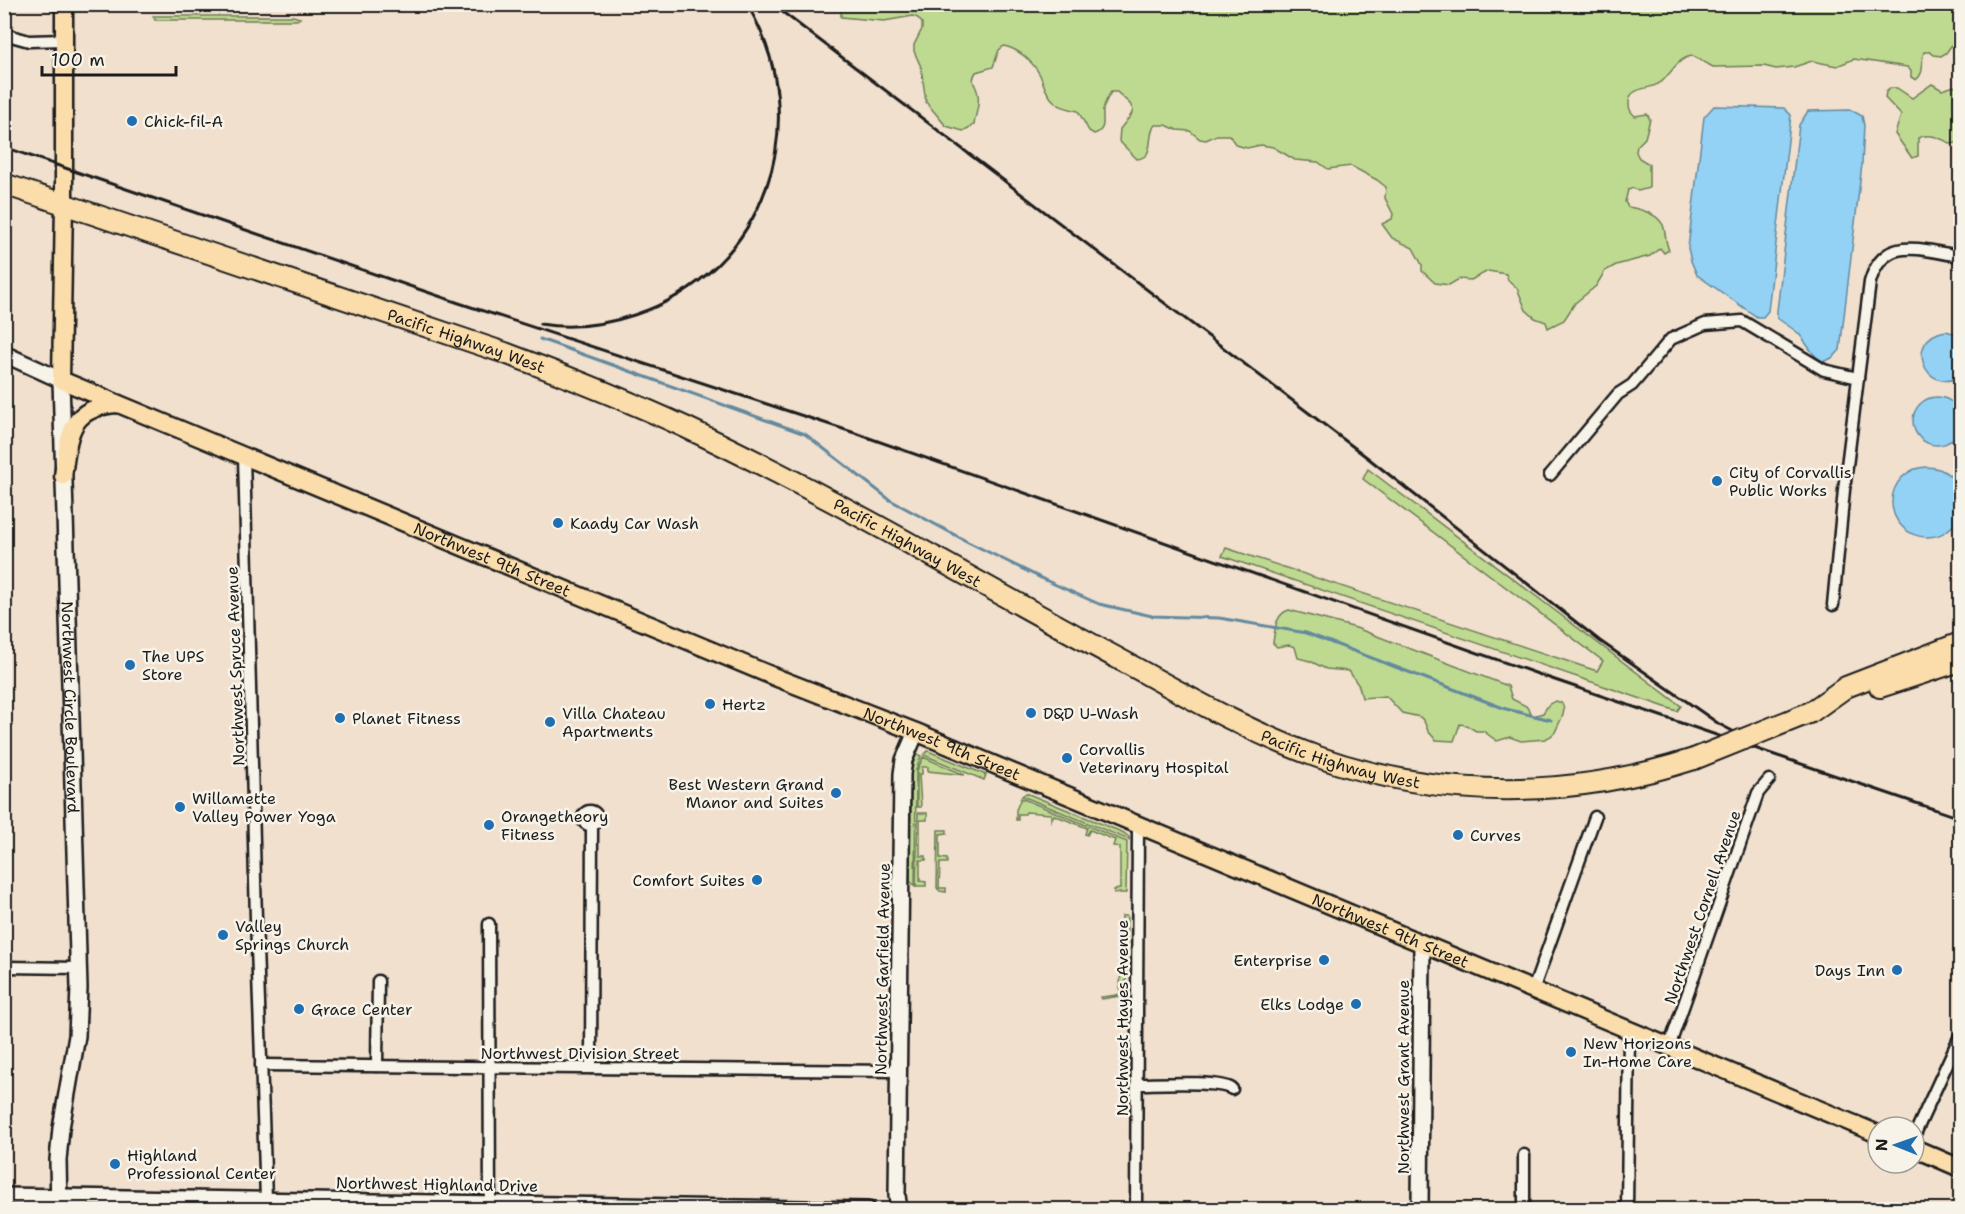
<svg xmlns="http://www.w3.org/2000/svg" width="1965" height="1214" viewBox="0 0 1965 1214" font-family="'Shantell Sans',sans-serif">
	<rect width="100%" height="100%" fill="#f1e0ce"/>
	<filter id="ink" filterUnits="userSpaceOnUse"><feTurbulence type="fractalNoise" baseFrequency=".0167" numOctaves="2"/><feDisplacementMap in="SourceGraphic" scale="12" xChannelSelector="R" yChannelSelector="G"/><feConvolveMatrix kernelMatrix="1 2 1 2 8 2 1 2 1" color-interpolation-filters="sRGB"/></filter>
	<g filter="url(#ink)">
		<g fill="#beda91" stroke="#6d7b56" stroke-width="1.5">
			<path d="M1670,5h28l25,6 38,-7 199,1v23l-7,15 -7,10 -5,3 -7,-1 -4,-3h-6c-4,11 2,20 -8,28l-5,-3v-6l-4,-4 -53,-8 -17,7 -25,-5 -18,6 -18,2 -12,-3 -51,1 -20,-11c-15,1 -21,17 -32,26 -10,9 -33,3 -32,22 0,6 2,8 6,12l12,-2 3,5 -5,19 -8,8 -1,6 3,6 10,6v24l-11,3 -5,-3 -5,2 -3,12 3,5c12,2 29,6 35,18 3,8 2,17 6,25l-5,3 -4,-5 -10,8 -34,9 -11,6 -9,15 -21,17 -11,17 -16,8 -2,-6 -11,-4 -9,-8 -9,-22 -9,-8 -2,-6 -18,-3 -17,9 -12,-1 -10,6 -14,-2 -13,-12v-6l-9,-17 -21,-10 -10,-14 10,-5 1,-5 -8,-16 1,-11 -9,-7 -26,-14 -23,3 -10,-7 -23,-2 -22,-13 -12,-2 -14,3 -11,-3 -7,-10h-12l-11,5 -6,-1 -10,-8 -13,-1 -11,-5h-11c-9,11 1,32 -18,34l-18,-18 1,-12 11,-14 2,-5 -3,-6 -13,-12h-6c-3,5 -7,12 -8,18 -1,10 4,20 -9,24l-5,-3 -11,-20c-7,-2 -16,-3 -22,-8 -9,-7 -12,-18 -16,-28 -7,-13 -21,-26 -36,-29l-5,4 -6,17 -17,5c-7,11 1,12 2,23 2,10 -3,20 -4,30l-11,6 -17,-5 -20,-24 -5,-35 -7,-16v-6l8,-16v-6l-4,-5 -5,-2 -29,5 -43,-4v-13z"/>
			<path d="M153,16h140l7,2 -3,2h-142z"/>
			<path d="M1932,84l10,6 12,-4 6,5v51l-8,2c-11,-5 -22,-12 -34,-6v18l-6,2 -17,-24 6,-19 -16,-17 1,-6 5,-4h6l15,10z"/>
			<path d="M1368,469l313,237 -4,5 -455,-155 4,-8 371,123 6,-10 -240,-182z"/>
			<path d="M1289,610l67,18 152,58 4,13 14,7 7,10 10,-3 6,-9 7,-3 6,2 2,6 -1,6 -8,17 -4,4 -6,3 -24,2 -11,-4 -13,4 -14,-10h-7l-10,-6 -6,-1 -6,17 -18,-1 -8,-9 -4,-10 -4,-4 -18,-4 -16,-17 -24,2 -3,-12 -10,-15 -23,-2 -16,-8 -12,-3 -3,-11 -6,-2 -12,2 -4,-4c2,-13 2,-29 16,-33z"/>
			<path d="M928,751l58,24 -2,5 -60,-25z"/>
			<path d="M916,754l5,2 -5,14 -1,116 -5,-5 1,-110z"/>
			<path d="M923,757l42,18 -37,-4v-4h-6v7h-3l2,33h-4v-36z"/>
			<path d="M1026,793l98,40 5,4v3l-107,-44z"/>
			<path d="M1021,798l106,44 -1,51h-12v-3l6,-1v-42l-7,-1 2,-6 -25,-10 -3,5 -2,-1 2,-6 -33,-13 -3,5v-6l-25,-2 -1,2h-7v6h-2v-10z"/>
			<path d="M918,813h9v7h-7v36h6v4h-6v21l6,1v4h-10z"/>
			<path d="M938,830h9v3l-7,1v24l7,1v4h-7l-1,25h7v4l-6,-1 -3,-3z"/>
			<path d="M1122,916h5l-1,79 -24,4 -1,-2 16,-2 3,-2z"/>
		</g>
		<g fill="#93d2f4" stroke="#63899e" stroke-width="1.5">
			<path d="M1714,106l70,2 7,7 -23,196 -5,6h-6l-60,-42 -6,-14 -3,-13 16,-131z"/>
			<path d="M1851,110l11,6 2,9 -2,39 -22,186c-22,27 -29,-4 -42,-17 -6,-5 -14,-10 -21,-15v-7l22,-186 9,-14z"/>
			<path d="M1946,331l14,4v41c-34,21 -58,-38 -14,-45z"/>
			<circle cx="1937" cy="421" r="24"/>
			<circle cx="1927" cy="502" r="35"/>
		</g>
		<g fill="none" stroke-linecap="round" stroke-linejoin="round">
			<path stroke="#63899e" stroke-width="3" d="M540,339l265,95 85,66 78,42 77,38 54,24 53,12 67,2 87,15 200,76 45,11"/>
			<g stroke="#1c1c1c" stroke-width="15">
				<g id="street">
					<path d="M4,34l25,7 35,-1"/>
					<path d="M244,456l12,463 10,280"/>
					<path d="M1550,475l68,-81 14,-9 39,-46 34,-15 37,-3 82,49 34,8"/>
					<path d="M1833,605l11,-115 26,-208c14,-49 52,-31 90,-26"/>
					<circle cx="590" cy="818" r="7"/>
					<path d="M489,924l1,285"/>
					<path d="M4,967l74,1"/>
					<path d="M1533,990l62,-173"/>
					<path d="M1669,1047l89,-254 11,-13"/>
					<path d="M261,1065l637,6"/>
					<path d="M377,1066l1,-85"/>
					<path d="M591,1068l1,-243"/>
					<path d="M1137,1084c19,0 82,-4 95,5"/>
					<path d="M1914,1136l46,-100"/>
					<path d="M1136,1210l2,-384"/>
					<path d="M1524,1210v-55"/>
					<path d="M1627,1210l2,-180"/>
				</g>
			</g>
			<g stroke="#1c1c1c" stroke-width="20">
				<g id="secondary">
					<path id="s1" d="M4,354l57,26 18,608 -2,48 -16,92 -3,32 1,50"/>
					<path d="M4,1196l864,14"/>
					<path d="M899,1210l-2,-15 5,-421 2,-14 12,-28"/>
					<path d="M1420,1210l2,-266"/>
				</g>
			</g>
			<g stroke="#1c1c1c" stroke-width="21">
				<g id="primary">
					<path id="s2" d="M64,4v199l-3,177 719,299 136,53 962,402"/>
					<path d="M63,476c6,-42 6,-69 55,-72"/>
					<path d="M1914,1148l46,20"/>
				</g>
			</g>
			<g stroke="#1c1c1c" stroke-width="24">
				<g id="highway">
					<path id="s3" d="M4,184l501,169c61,23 122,47 180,74 83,39 163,82 242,126 68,38 136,76 205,113 60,33 121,68 186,91 124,43 252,42 376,2"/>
					<path d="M1880,687l80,-26"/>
					<path d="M1811,712l35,-25 114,-44"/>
				</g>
			</g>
			<use href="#street" stroke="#f7f3e8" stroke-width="10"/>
			<use href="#secondary" stroke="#f7f3e8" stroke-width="15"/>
			<use href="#primary" stroke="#faddab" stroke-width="16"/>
			<use href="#highway" stroke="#faddab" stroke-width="20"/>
			<g stroke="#1c1c1c" stroke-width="3">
				<path d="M772,4l596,454 232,183 119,83 31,16"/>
				<path d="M4,147l455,156 396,130 697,246 408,139"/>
				<path d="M540,324c31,5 64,1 94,-9 132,-43 183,-193 113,-311"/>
			</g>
			<g stroke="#1c1c1c" stroke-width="24" stroke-linecap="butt">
				<path id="highway-bridge" d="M1694,759l117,-47"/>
			</g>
			<use href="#highway-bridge" stroke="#faddab" stroke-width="20"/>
		</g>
	</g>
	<g fill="#1f6fb2" stroke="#f7f3e8" stroke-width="2">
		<circle cx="132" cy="121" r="6"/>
		<circle cx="1717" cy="481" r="6"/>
		<circle cx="558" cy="523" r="6"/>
		<circle cx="130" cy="665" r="6"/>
		<circle cx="710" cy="704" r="6"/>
		<circle cx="1031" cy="713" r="6"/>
		<circle cx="340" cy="718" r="6"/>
		<circle cx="550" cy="722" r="6"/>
		<circle cx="1067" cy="758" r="6"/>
		<circle cx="836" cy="793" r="6"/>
		<circle cx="180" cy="807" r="6"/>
		<circle cx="489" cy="825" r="6"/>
		<circle cx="1458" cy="835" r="6"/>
		<circle cx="757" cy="880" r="6"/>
		<circle cx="223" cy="935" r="6"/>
		<circle cx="1324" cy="960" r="6"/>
		<circle cx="1897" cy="970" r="6"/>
		<circle cx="1356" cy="1004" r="6"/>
		<circle cx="299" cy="1009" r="6"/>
		<circle cx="1571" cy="1052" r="6"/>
		<circle cx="115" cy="1164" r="6"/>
	</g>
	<g text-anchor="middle" stroke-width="5" stroke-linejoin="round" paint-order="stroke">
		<g font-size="16" fill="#1c1c1c" stroke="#f7f3e8" text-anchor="start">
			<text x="144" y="127">Chick-fil-A</text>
			<text x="1729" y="478">City of Corvallis<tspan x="1729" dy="18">Public Works</tspan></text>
			<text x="570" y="529">Kaady Car Wash</text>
			<text x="142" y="662">The UPS<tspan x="142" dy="18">Store</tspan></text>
			<text x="722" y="710">Hertz</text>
			<text x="562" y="719">Villa Chateau<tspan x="562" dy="18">Apartments</tspan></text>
			<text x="1043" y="719">D&amp;D U-Wash</text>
			<text x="352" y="724">Planet Fitness</text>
			<text x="1079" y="755">Corvallis<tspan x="1079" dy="18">Veterinary Hospital</tspan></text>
			<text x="824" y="790" text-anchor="end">Best Western Grand<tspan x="824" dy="18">Manor and Suites</tspan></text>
			<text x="192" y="804">Willamette<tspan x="192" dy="18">Valley Power Yoga</tspan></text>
			<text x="501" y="822">Orangetheory<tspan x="501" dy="18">Fitness</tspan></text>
			<text x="1470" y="841">Curves</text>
			<text x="745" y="886" text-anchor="end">Comfort Suites</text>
			<text x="235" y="932">Valley<tspan x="235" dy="18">Springs Church</tspan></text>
			<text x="1312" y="966" text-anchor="end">Enterprise</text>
			<text x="1885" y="976" text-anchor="end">Days Inn</text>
			<text x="1344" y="1010" text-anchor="end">Elks Lodge</text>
			<text x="311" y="1015">Grace Center</text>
			<text x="1583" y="1049">New Horizons<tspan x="1583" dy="18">In-Home Care</tspan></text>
			<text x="127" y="1161">Highland<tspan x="127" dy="18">Professional Center</tspan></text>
		</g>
		<g font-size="16" fill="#1c1c1c" stroke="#f7f3e8">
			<text dy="6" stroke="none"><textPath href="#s3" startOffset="488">Pacific Highway West</textPath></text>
			<text dy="6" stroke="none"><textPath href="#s3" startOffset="974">Pacific Highway West</textPath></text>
			<text dy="6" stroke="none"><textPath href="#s2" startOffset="843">Northwest 9th Street</textPath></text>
			<text transform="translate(235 666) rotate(-92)" y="6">Northwest Spruce Avenue</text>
			<text dy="6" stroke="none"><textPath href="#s1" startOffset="390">Northwest Circle Boulevard</textPath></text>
			<text dy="6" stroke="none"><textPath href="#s2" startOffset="1329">Northwest 9th Street</textPath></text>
			<text dy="6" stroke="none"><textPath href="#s3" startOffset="1460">Pacific Highway West</textPath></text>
			<text transform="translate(1702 907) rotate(-71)" y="6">Northwest Cornell Avenue</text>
			<text dy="6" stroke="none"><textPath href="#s2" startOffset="1815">Northwest 9th Street</textPath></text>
			<text transform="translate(882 969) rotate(-89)" y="6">Northwest Garfield Avenue</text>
			<text transform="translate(1122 1018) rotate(-90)" y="6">Northwest Hayes Avenue</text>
			<text x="580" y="1059">Northwest Division Street</text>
			<text transform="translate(1403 1077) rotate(-90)" y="6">Northwest Grant Avenue</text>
			<text transform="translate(437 1184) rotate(1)" y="6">Northwest Highland Drive</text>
		</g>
	</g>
	<rect width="1965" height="1214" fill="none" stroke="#f7f3e8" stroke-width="24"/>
	<rect x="12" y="12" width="1941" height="1190" fill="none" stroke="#1c1c1c" stroke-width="2" filter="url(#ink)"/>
	<g transform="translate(1896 1145) rotate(271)"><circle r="28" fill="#f7f3e8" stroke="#9f9d96" stroke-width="1.5"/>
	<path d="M0-4.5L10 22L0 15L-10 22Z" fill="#1f6fb2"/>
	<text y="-9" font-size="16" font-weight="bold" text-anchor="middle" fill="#1c1c1c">N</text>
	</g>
	<path d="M42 66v9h134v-9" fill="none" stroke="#1c1c1c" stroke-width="3"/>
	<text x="51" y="66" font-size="18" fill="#1c1c1c" stroke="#f7f3e8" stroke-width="4.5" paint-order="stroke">100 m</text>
</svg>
